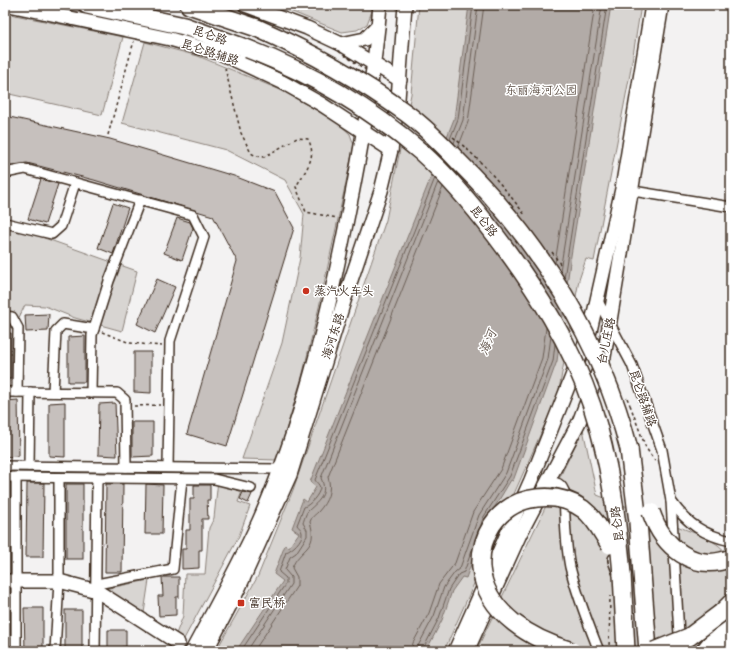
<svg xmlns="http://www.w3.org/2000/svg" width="736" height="656" viewBox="0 0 736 656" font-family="Delius,'LXGW WenKai TC',sans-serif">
	<rect width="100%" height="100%" fill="#f3f2f2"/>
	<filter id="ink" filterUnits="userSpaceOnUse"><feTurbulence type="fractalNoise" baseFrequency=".025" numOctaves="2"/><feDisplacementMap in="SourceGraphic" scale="8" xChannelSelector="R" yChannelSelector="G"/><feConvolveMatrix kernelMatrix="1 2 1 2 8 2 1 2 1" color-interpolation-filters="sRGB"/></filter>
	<g filter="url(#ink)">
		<g fill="#d8d5d2" stroke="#8a8078">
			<path d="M275,5h97v6l-5,13 -10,6 -15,2z"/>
			<path d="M419,5h222l-11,69 -36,187 -8,-2 -7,21 -21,115 -114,256h-228l42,-75 35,-86 93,-270 25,-126z"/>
			<path d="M5,13l118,24 -21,78 -97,-22z"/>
			<path d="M145,42l53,14 85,35 54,31 13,12 4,11 -35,162 -17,70 -25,83 -35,-1 40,-116 18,-85 4,-44 -19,-34 -59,-30 -104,-27z"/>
			<path d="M5,224l132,47 -15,60 -47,-13 -30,-12 -20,-1 -11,23 -9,-2z"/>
			<path d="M583,429l14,66 108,42c18,10 26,16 26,38 0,6 0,11 -2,16l-47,60h-206z"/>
			<path d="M218,480l27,4 -7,18 12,4 -11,30 -55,103 -8,-5 7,-18 2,-42h20l4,-46 5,-10z"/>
			<path d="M149,580l-5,33 -40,-24z"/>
		</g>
		<path fill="#b2aba7" stroke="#827770" d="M469,5h142l-41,257 -13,99 -44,120 -2,-1 -24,40 -21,58 -4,-1 -10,14 -10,29 -16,31h-190l47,-70 -9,-7 11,-29 4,2 10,-14 -7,-5 11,-29 4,3 9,-15 -6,-5 144,-363z"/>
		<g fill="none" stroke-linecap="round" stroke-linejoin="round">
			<g stroke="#6b5e55" stroke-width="1">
				<path d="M450,139l8,-20 15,-114"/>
				<path d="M454,143l9,-23 15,-115"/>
				<path d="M458,148l10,-26 16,-117"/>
				<path d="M555,263l40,-258"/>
				<path d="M560,271l42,-266"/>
				<path d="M564,278l43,-273"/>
				<path d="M481,525l2,-7 27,-42 43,-115 2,-17"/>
				<path d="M241,651l45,-68v-5l-7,-6 7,-20c6,-2 17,-12 16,-19 0,-4 -4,-6 -5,-8l7,-18c6,-2 15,-12 16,-19 0,-3 -4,-6 -5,-8l120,-302"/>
				<path d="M247,651l44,-67v-7l-6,-7 5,-13 6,-4 11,-17v-6l-4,-7c1,-3 3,-10 5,-12 12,-11 20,-17 13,-33l117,-296"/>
				<path d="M254,651l43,-65v-9l-5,-9c7,-20 27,-18 18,-46 2,-6 4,-6 8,-10 10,-11 14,-22 10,-35l115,-290"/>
				<path d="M411,651l2,-8 16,-30 10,-29 16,-21 18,-51 28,-43 41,-111 4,-30"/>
				<path d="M417,651l1,-5 16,-30 10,-29 11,-15 5,-4 19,-53 27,-42 42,-114 3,-23"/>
				<path d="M422,651l17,-33 10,-29 10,-15 5,-2 8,-22"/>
			</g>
		</g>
		<g fill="#c6c0bd" stroke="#3b2a1e">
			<path d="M5,116l105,23 124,37 41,16 19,36 -67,218 -40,-12 50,-173 -24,-45 -119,-36 -67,-17 -14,2 -8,-1z"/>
			<path d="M41,179l17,5 -13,40 -17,-5z"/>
			<path d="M113,203l15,5 -15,46 -15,-6z"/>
			<path d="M177,218l13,4 3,6 -11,32 -18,-7z"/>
			<path d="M157,279l18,8 -20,46 -18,-9z"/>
			<path d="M49,314l-1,17 -22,1 -1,-17z"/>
			<path d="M11,333v46h-6v-45z"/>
			<path d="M85,336v46h-17v-45z"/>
			<path d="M134,352h17v41l-17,-1z"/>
			<path d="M18,400l1,56 -14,1v-56z"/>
			<path d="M65,402v55l-16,-1v-53z"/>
			<path d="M115,403l2,53 -19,-1 1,-51z"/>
			<path d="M132,422h21v34l-21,1z"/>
			<path d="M27,483h17l-1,74h-17z"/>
			<rect x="66" y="484" width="17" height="75"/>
			<path d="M106,484h17l-1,88h-17z"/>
			<path d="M146,484l17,1 -1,49h-17z"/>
			<path d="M194,485h16v15h-3l1,19h-6v31h-3v18l-17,1v-20h4v-19h4v-31h4z"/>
			<path d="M243,492l9,2 -4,9 -8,-4z"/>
			<path d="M162,577h17v20h-3v18l-17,1 -1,-20h5z"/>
			<path d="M24,608h19v43h-18z"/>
			<rect x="65" y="610" width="17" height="41"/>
			<path d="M108,630h18v17h-4v4h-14z"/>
		</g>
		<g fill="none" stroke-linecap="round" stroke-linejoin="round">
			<g stroke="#3b2a1e" stroke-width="12">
				<g id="street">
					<path d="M5,173l20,-4 168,46 11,22 -34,104 -2,126"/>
					<path d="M627,190l104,17"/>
					<path d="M5,223l47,11 9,-8 14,-43"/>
					<path d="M598,301l34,64 30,85 9,51 9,150"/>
					<path d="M5,316l7,1 6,11 -1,64"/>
					<path d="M5,392l112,1 8,7 1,67"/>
					<path d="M53,392l3,-61 7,-7 31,5"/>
					<path d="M91,393l1,-58 17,-54 31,-81"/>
					<path d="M5,466l274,3"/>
					<path d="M29,466l1,-74"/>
					<path d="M5,477l209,2 37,9"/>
					<path d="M545,485c8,-4 15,-4 19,6 1,25 1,51 6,76 7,29 18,56 29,84"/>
					<path d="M671,501c16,23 33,34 60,40"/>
					<path d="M97,584l76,-15 9,-90"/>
					<path d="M16,651v-174"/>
					<path d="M55,651l4,-70v-103"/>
					<path d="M95,651l2,-173"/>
				</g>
			</g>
			<g stroke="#3b2a1e" stroke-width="16">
				<g id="secondary">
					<path d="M9,5l161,34 52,15 60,28 39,22 70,46"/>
					<path d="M245,5l62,23 34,16 59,36"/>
					<path d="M341,44l24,-5 13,-13"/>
					<path d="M5,581h54l38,10 81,52"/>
					<path d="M192,651c23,-43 47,-86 67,-130 42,-94 67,-197 87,-297 15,-73 28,-145 34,-219"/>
					<path d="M206,651l32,-61 52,-115 55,-177 36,-107 10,-41 7,-51 7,-94"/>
					<path d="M455,651l76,-171 59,-149 32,-142 30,-184"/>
					<path d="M467,651l53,-117 59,-112 25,-65 58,-352"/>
					<path d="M702,651l29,-36"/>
				</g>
			</g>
			<g stroke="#3b2a1e" stroke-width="20">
				<g id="highway">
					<path d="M87,5l97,21 64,23"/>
					<path d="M189,5l68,23"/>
					<path d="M629,449l9,73 10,129"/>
					<path d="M617,560l5,14 4,77"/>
					<path d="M721,613l10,-10"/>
					<path d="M715,651l16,-20"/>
				</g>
			</g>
			<g stroke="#3b2a1e" stroke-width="1.5" stroke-dasharray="3 3" stroke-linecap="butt">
				<path d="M225,68l16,65 10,20 5,3 8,1 33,-19 11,1c10,19 -3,31 -12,48l10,25 31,6"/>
				<path d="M108,135l26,-94"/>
				<path d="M102,332l28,11 32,3"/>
				<path d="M630,405l16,43 9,13"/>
				<path d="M134,406l26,-1"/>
				<path d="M609,651l1,-55"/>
			</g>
			<use href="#street" stroke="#fff" stroke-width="9"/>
			<use href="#secondary" stroke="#fff" stroke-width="13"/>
			<use href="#highway" stroke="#fff" stroke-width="17"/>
			<g stroke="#3b2a1e" stroke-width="20" stroke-linecap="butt">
				<g id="highway-bridge">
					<path d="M257,28c54,24 101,50 149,85 19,14 37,32 53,49 80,79 142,178 170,287"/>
					<path d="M248,49c62,24 122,59 173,103 28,25 53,55 75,84 40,53 75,107 96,170 18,55 25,111 30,168"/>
					<path d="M651,512c12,35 43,61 80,46"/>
					<path d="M572,651c-39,-11 -86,-37 -91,-83 -1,-16 2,-29 11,-43 11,-16 26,-25 45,-27 16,-2 32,1 46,11 12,9 19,24 27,36"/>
					<path d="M654,651l35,-14 32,-24"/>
				</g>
			</g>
			<g stroke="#3b2a1e" stroke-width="1.5" stroke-dasharray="3 3" stroke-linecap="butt">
				<path d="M334,48l32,22"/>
				<path d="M453,137c28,23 51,50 72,78"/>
				<path d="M552,252l8,12"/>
				<path d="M627,398l3,7"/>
			</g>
			<use href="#highway-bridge" stroke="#fff" stroke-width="17"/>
		</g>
	</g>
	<g fill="#c8321e" stroke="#fff" stroke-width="1.5">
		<circle cx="306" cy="291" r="4"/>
		<rect x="237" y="599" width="8" height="8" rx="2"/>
	</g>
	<g text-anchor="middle" stroke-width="3" stroke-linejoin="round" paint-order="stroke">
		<g font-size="12" fill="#3b2a1e" stroke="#fff">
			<text transform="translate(210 35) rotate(19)" y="4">昆仑路</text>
			<text transform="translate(210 52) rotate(18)" y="4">昆仑路辅路</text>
			<text transform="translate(484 221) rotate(52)" y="4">昆仑路</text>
			<text transform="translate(333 336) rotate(-72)" y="4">海河东路</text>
			<text transform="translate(606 341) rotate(-78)" y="4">台儿庄路</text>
			<text transform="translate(643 398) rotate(71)" y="4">昆仑路辅路</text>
			<text transform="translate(617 524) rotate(-97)" y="4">昆仑路</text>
		</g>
		<g font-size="12" fill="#62554b" stroke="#fff">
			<text x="541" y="94">东丽海河公园</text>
		</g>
		<g font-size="12" fill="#3b2a1e" stroke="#fff" text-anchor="start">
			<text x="314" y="295">蒸汽火车头</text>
			<text x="249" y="607">富民桥</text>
		</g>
		<g font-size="13" font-style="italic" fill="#65574e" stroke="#fff">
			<text transform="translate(487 342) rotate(-67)" y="5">海河</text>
		</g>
	</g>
	<rect width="736" height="656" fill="none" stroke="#fff" stroke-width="20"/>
	<rect x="10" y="10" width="716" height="636" fill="none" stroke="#3b2a1e" stroke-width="1.5" filter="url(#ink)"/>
</svg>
